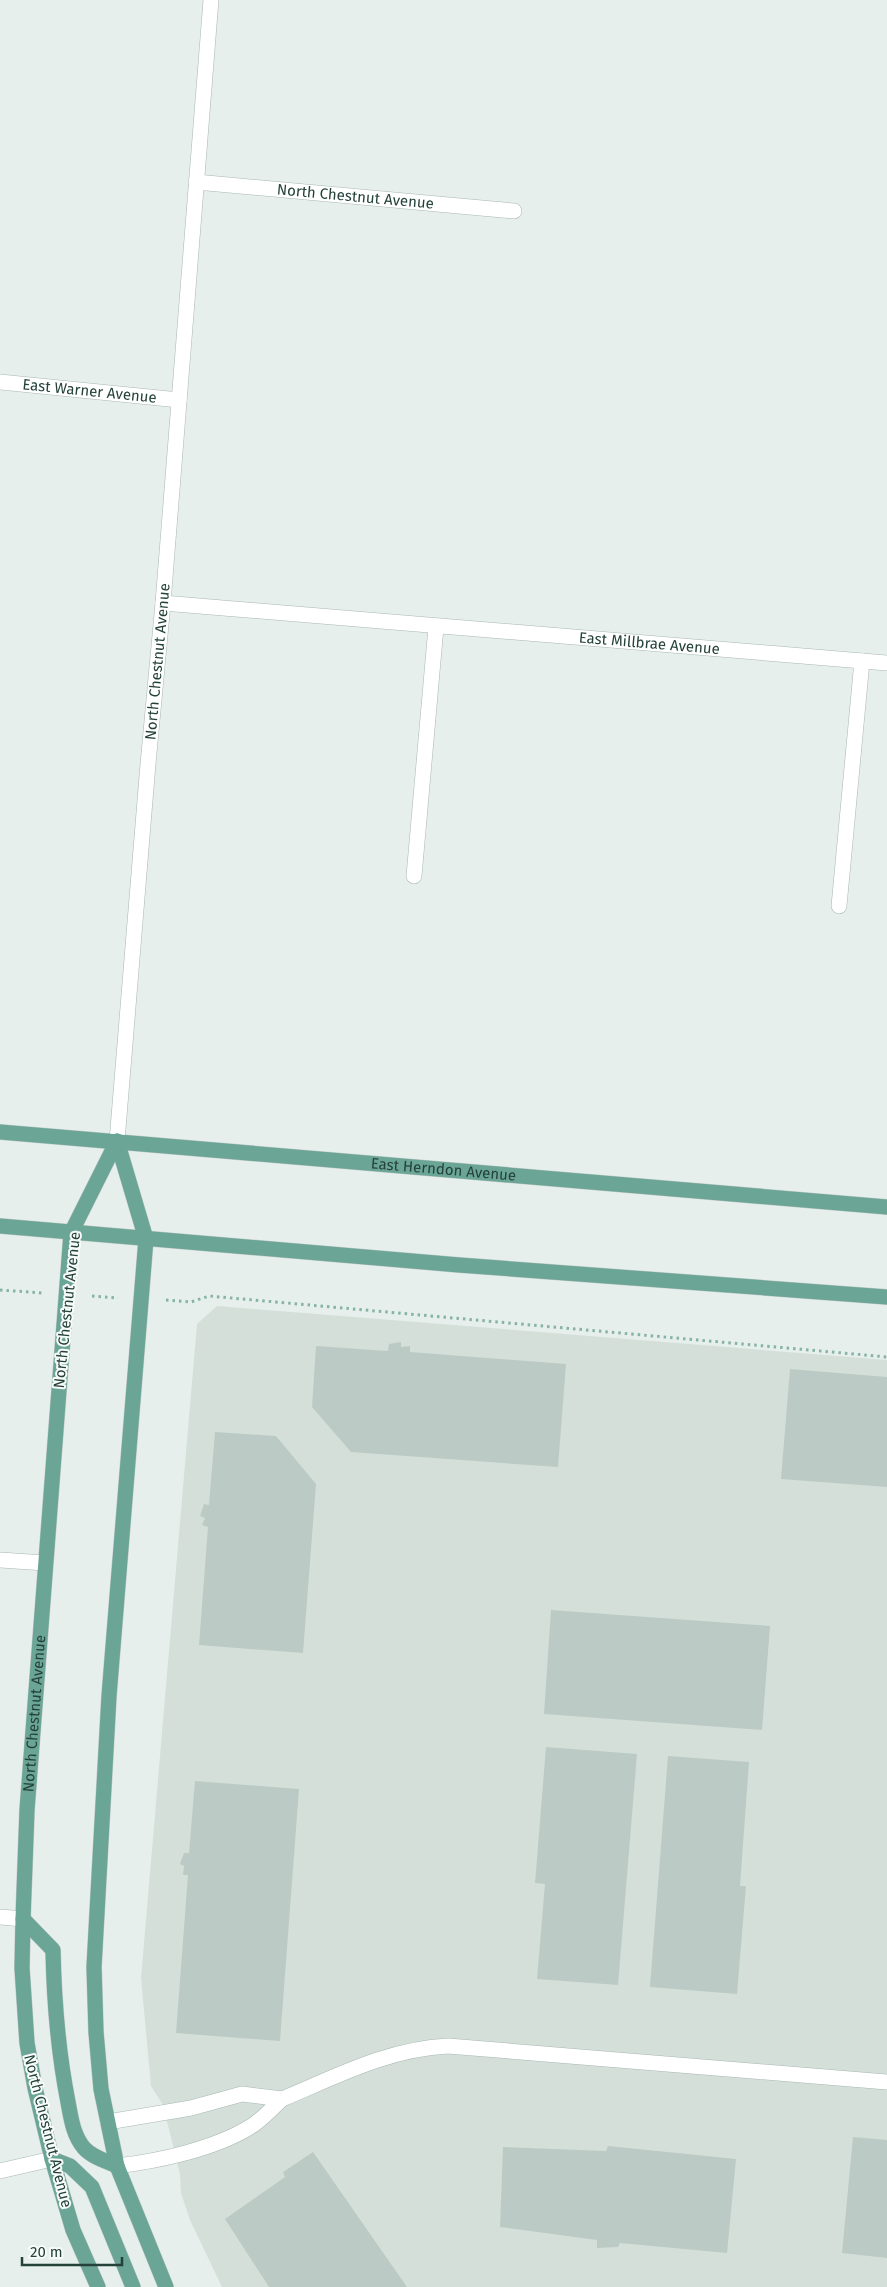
<svg xmlns="http://www.w3.org/2000/svg" width="887" height="2287" viewBox="0 0 887 2287" font-family="'Fira Sans',sans-serif">
	<rect width="100%" height="100%" fill="#e6efeb"/>
	<path fill="#d4dfda" d="M217,1306l670,54v927h-665l-32,-67 -9,-27 -1,-19 -17,-69 -12,-19 -10,-108 56,-654z"/>
	<g fill="#bbcac4">
		<path d="M401,1342v5l9,-1v6l156,12 -8,103 -207,-15 -39,-45 4,-61 72,5 1,-7z"/>
		<path d="M790,1369l97,8v110l-106,-8z"/>
		<path d="M215,1432l61,4 40,48 -13,169 -104,-8 9,-118 -6,-2 3,-7 -5,-2 4,-12 5,1z"/>
		<path d="M551,1610l219,16 -8,104 -218,-16z"/>
		<path d="M546,1747l91,7 -19,231 -81,-6 8,-95 -10,-1z"/>
		<path d="M668,1756l81,6 -9,124h6l-9,108 -87,-7z"/>
		<path d="M195,1781l104,8 -19,252 -104,-8 12,-158h-5l1,-9 -4,-2 4,-11h5z"/>
		<path d="M853,2137l34,3v118l-45,-5z"/>
		<path d="M608,2146l128,13 -9,94 -107,-10 -2,4 -21,1v-8l-97,-13 3,-80 103,4z"/>
		<path d="M313,2152l94,135h-138l-44,-68 60,-42 -2,-5z"/>
	</g>
	<g fill="none" stroke-linecap="round" stroke-linejoin="round">
		<g stroke="#a8b8b2" stroke-width="16">
			<g id="minor">
				<path id="s1" d="M196,182l318,29"/>
				<path id="s2" d="M0,382l179,18"/>
				<path id="s3" d="M163,603l724,60"/>
				<path d="M414,876l22,-249"/>
				<path d="M839,906l23,-245"/>
				<path id="s4" d="M117,1141l31,-377 15,-161 48,-603"/>
				<path d="M0,1560l45,3"/>
				<path d="M0,1917l23,2"/>
				<path d="M282,2099c55,-23 106,-50 166,-53l439,36"/>
				<path d="M108,2122l83,-14 51,-14 40,5c-10,9 -20,21 -32,28 -36,22 -91,34 -133,39"/>
				<path d="M0,2171l52,-12"/>
			</g>
		</g>
		<g stroke="#c2cac8" stroke-width="16">
			<g id="major">
				<path id="s5" d="M0,1132l887,75"/>
				<path d="M117,1141l29,98 -37,457 -15,271 2,65 5,57 16,77 49,121"/>
				<path d="M0,1226l459,39 428,32"/>
				<path d="M23,1919l30,31c1,51 5,101 15,152 3,16 5,33 16,46 8,9 22,13 33,18"/>
				<path d="M52,2159l18,7 22,21 41,100"/>
				<path id="s6" d="M98,2287l-25,-57 -21,-71 -17,-71 -8,-45 -5,-75 1,-49 4,-109 44,-577 46,-92"/>
			</g>
		</g>
		<g stroke="#86b3a5" stroke-width="3" stroke-dasharray="2.5 4" stroke-linecap="butt">
			<path d="M0,1290l43,3"/>
			<path d="M92,1296l26,2"/>
			<path d="M166,1300l25,2 18,-6 678,61"/>
		</g>
		<use href="#minor" stroke="#fff" stroke-width="15"/>
		<use href="#major" stroke="#6aa596" stroke-width="15"/>
	</g>
	<g text-anchor="middle" stroke-width="4" stroke-linejoin="round" paint-order="stroke">
		<g font-size="15" fill="#24423a" stroke="#f7fbf9">
			<text dy="5" stroke="none"><textPath href="#s1" startOffset="160">North Chestnut Avenue</textPath></text>
			<text dy="5" stroke="none"><textPath href="#s2" startOffset="90">East Warner Avenue</textPath></text>
			<text dy="5" stroke="none"><textPath href="#s3" startOffset="488">East Millbrae Avenue</textPath></text>
			<text dy="5" stroke="none"><textPath href="#s4" startOffset="481">North Chestnut Avenue</textPath></text>
			<text dy="5" stroke="none"><textPath href="#s5" startOffset="445">East Herndon Avenue</textPath></text>
			<text transform="translate(67 1310) rotate(-84)" y="5">North Chestnut Avenue</text>
			<text dy="5" stroke="none"><textPath href="#s6" startOffset="585">North Chestnut Avenue</textPath></text>
			<text transform="translate(48 2131) rotate(76)" y="5">North Chestnut Avenue</text>
		</g>
	</g>
	<path d="M22 2257v8h100v-8" fill="none" stroke="#24423a" stroke-width="2.5"/>
	<text x="30" y="2257" font-size="15" fill="#24423a" stroke="#f7fbf9" stroke-width="4" paint-order="stroke">20 m</text>
</svg>
